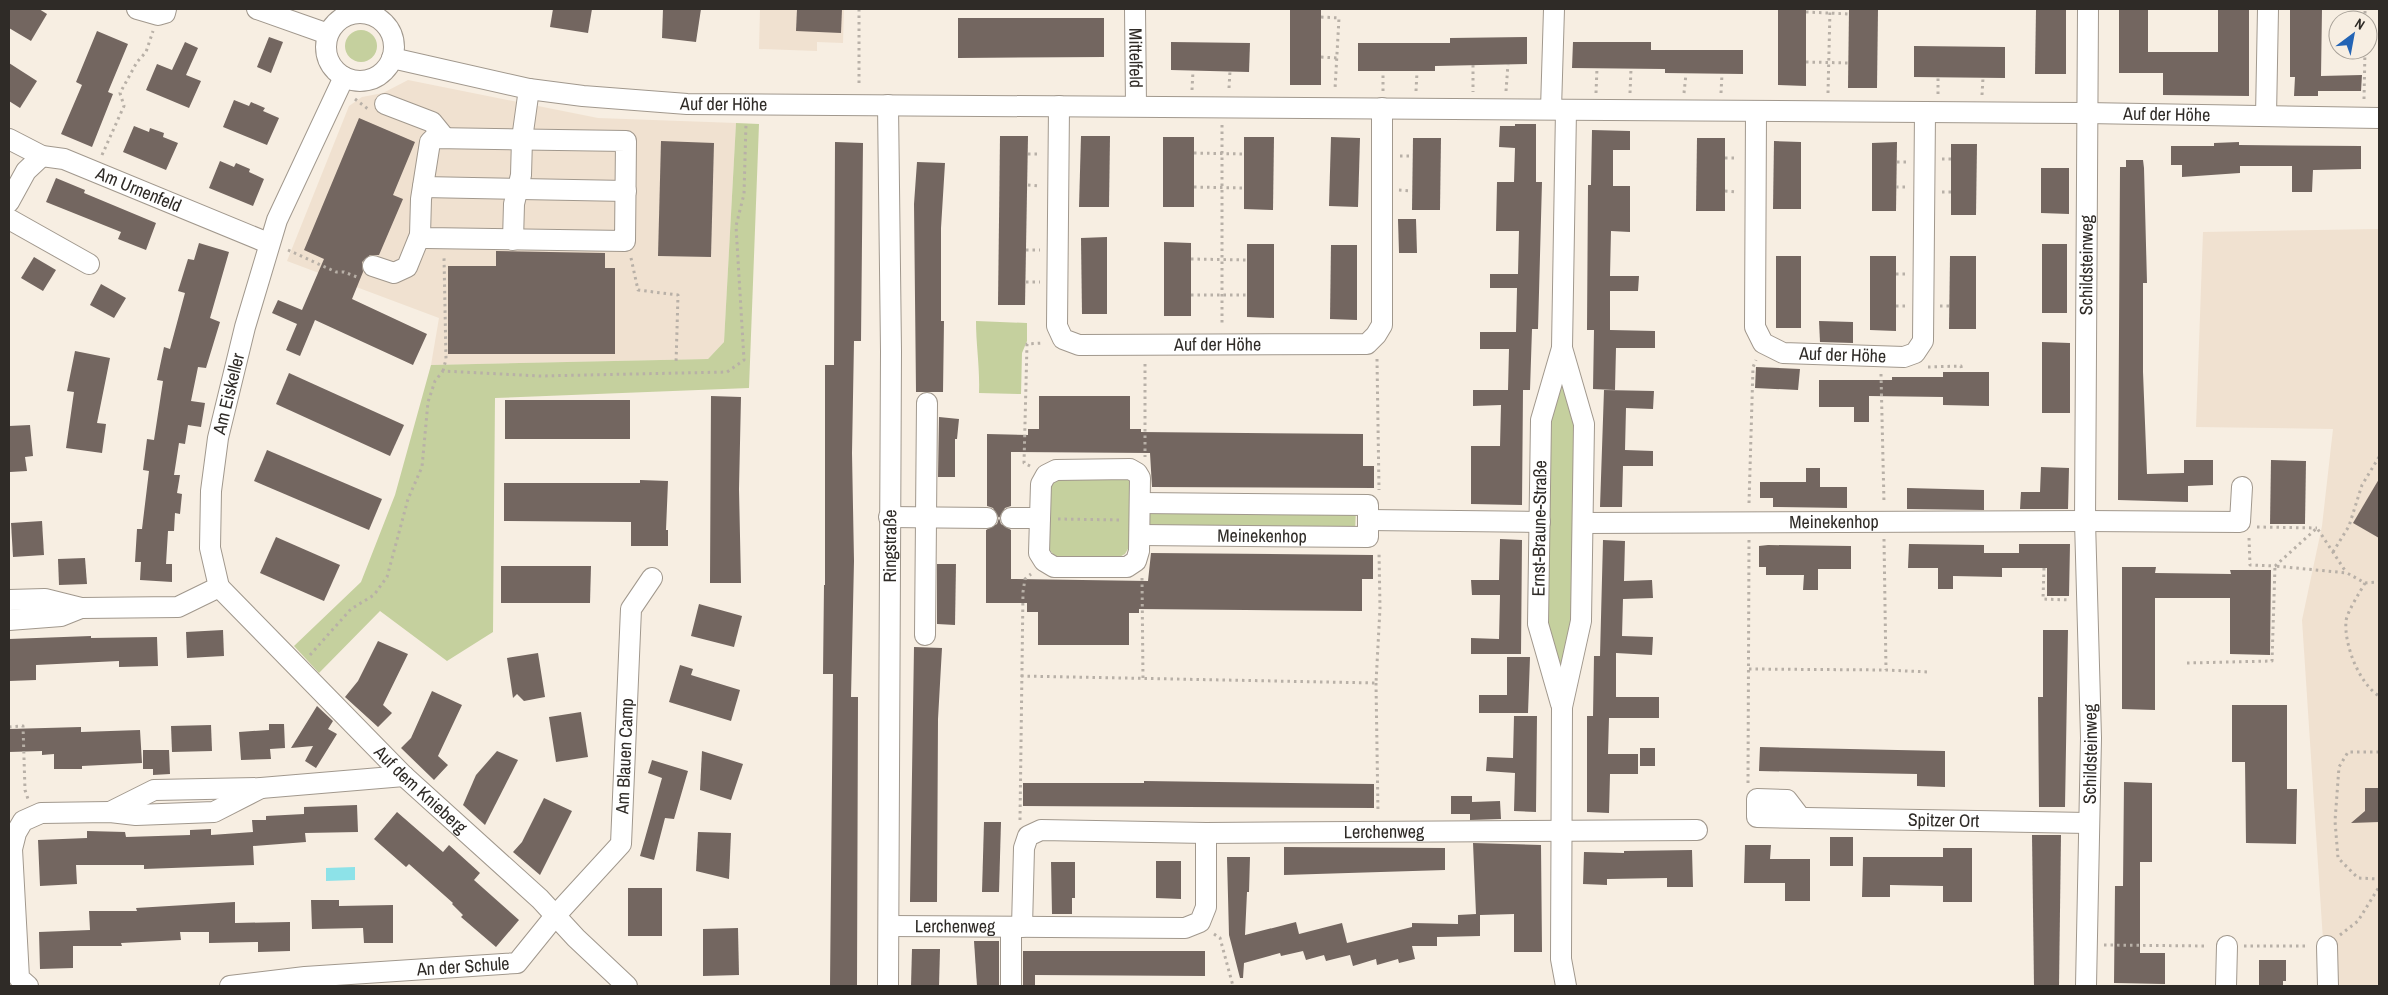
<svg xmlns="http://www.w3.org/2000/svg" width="2388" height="995" viewBox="0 0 2388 995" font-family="'Archivo Narrow',sans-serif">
	<rect width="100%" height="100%" fill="#f7eee2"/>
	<g fill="#f0e1d0">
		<path d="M760,9h84l-1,34 -26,-1v9l-58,-2z"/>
		<path d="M408,80l190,38 138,5 -12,219 -16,17 -277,6 8,-47 -152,-57 62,-155 13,-9 21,-4z"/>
		<path d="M2379,229v757h-53l-24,-366 20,-94 11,-97 -137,-2 7,-195z"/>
	</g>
	<g fill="#c5d09e">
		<circle cx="361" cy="46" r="16"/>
		<path d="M736,123l23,1 -10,264 -254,10 -2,234 -46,29 -67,-50 -61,62 -25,-27 67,-64 34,-87 36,-130 277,-6 16,-17z"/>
		<path d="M976,321l51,2v18l-5,12 -1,41 -42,-1c1,-25 -3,-48 -3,-72z"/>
		<path d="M1562,366l16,62 -1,191 -15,68 -18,-63 3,-203z"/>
		<path d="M1127,478l6,8 -1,56 -7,12 -13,7h-46l-11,-5 -8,-9 2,-58 4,-10z"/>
		<path d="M1145,507l211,2 -1,23 -210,-1z"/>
	</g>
	<path fill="#8de2e8" d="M355,867v13l-29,1v-13z"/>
	<g fill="#736660">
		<path d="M9,9h30l8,5 -16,27 -22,-13z"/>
		<path d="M553,9h39l-4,24 -38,-6z"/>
		<path d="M663,9h38l-5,33 -34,-4z"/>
		<path d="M797,9h45l-1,24 -45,-2z"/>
		<rect x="1290" y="9" width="31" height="76"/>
		<path d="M1778,9h28v77l-28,-1z"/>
		<path d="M1849,9h29l-1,79h-29z"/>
		<path d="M2036,9h30v65h-31z"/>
		<path d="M2119,9h29v43h70v-43h31v87l-86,-1v-22h-44z"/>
		<path d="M2290,9h32l-1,67 41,-1 -1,16h-43v5h-24l1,-19h-5z"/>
		<path d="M958,18h146v39l-146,1z"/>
		<path d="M97,31l31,13 -20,48 5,2 -21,53 -31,-13 21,-49 -6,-3z"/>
		<path d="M269,37l14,5 -12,31 -14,-6z"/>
		<path d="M1527,37v27l-92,2v5h-77v-28h92v-5z"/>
		<path d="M185,42l13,6 -12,27 15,6 -12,27 -43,-18 11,-26 15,6z"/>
		<path d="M1171,42l79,1 -1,29 -78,-2z"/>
		<path d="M1573,42h78v8h92v24l-78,-1v-4l-93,-1z"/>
		<path d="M1914,46l91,1v31l-91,-1z"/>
		<path d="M9,63l28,18 -17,27 -11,-7z"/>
		<path d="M234,100l15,6 2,-4 14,6 -2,3 16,7 -12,27 -44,-18z"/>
		<path d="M359,118l56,24 -22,53 10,4 -24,56h-9l-8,7 1,10 -11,27 75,35 -14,31 -98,-45 -15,36 -14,-6 11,-26 -25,-11 6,-13 24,10 22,-51 -20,-9z"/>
		<path d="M1515,124h21v58h6l-4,147h-6l-2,61h-7l-1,115 -51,-1v-58h29l1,-41 -28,1v-16h35l1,-41h-29v-17h36l1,-44h-27v-14h28l1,-43h-23l1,-49h17l1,-34 -16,-1 1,-21h15z"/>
		<path d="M134,126l15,6 1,-4 14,5 -1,4 15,6 -12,27 -43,-18z"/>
		<path d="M1592,130l38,1v19h-17v36h17v46l-19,-1 -1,45h29l-1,15h-28v39l45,1v17h-39l-1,42 -22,-1 1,-59h-7l1,-145h3z"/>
		<path d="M1000,136h28l-3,169h-27z"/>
		<path d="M1081,136h29l-1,71h-30z"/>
		<rect x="1163" y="137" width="31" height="70"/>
		<path d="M1244,137h30l-1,73 -29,-1z"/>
		<path d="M1331,137l29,1 -2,69 -29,-1z"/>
		<path d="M1413,138h28l-1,72h-28z"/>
		<path d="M1697,138h28v73h-29z"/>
		<path d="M661,141l53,2 -3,114 -53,-1z"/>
		<path d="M1774,141l27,1v67h-28z"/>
		<path d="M835,142l28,1 -2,198h-7l-2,112 2,108 -3,136h7l-1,289h-27l3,-312h-10l1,-89h1v-220h9z"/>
		<path d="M1897,142l-1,69h-24v-68z"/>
		<path d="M2239,142v3l122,1v23l-48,1 -1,22h-20v-26h-52v7l-58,4v-12h-11v-19h43v-3z"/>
		<path d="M1951,144h26l-1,71h-25z"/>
		<path d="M2126,160h17l1,8 3,115h-4v89l4,102 37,-1v-13h29v25l-25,1v16l-70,-2 2,-333h6z"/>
		<path d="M220,161l14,6 2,-4 14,6 -1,3 15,7 -11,27 -44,-18z"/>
		<path d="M917,162l28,1 -4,65v93h3l-1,71h-27l-2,-188z"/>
		<path d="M2041,168h28v46l-28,-1z"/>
		<path d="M56,178l29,12 -1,3 72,30 -10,27 -28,-11 3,-7 -75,-30z"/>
		<path d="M1398,219h18l1,34h-18z"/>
		<path d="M1107,237v77h-25l-1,-76z"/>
		<path d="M1164,242l27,1v73h-27z"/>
		<path d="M199,243l30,9 -19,66 10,4 -14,46 -8,-1 -7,34 14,2 -4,24 -13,-2 -3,19 -6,-1 -5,32h6l-3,18 5,1 -2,20 -5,-1 -1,18h-6l-2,33h6v18l-32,-2 1,-18h-6l2,-33h5l7,-58 -6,-1 4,-31 7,1 9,-59 -6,-1 7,-33 6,2 15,-56 -7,-2 10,-32 6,1z"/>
		<path d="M1247,244h27v74l-27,-1z"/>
		<rect x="2042" y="244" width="25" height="69"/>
		<path d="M1331,245h26v75l-27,-1z"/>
		<path d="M496,251l109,2v15h10v86h-167v-88h48z"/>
		<rect x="1776" y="256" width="25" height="72"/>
		<path d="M1870,256h26v75l-26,-1z"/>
		<path d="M1950,256h26v73h-27z"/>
		<path d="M34,257l22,13 -13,21 -22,-13z"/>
		<path d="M101,284l25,14 -12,20 -24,-13z"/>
		<path d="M1819,321l34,1v21l-33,-1z"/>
		<path d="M2042,342l28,1v70h-28z"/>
		<path d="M75,351l35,7 -13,65 9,1 -4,29 -36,-5 8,-56 -7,-1z"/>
		<path d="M1756,367l44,2 -2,21 -43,-2z"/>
		<path d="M1943,372h46v34l-46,-1v-8l-74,-1v26h-15v-15h-35v-27h73v-3h51z"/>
		<path d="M289,373l115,52 -14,31 -114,-52z"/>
		<path d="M1604,390l50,1 -1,18 -27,-1 -1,42 28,1v15h-30l-1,41h-22z"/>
		<path d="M711,396l30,1 -2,92 2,94h-31z"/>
		<path d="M1039,396h91v33h11v3l222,2v32h11v22l-222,-1 -2,-34 -139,-1v54l-6,2 -6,10 2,6 10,6v49l137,2 3,-28 222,2v24h-11v32l-223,-2v4h-10v32h-91v-33h-11v-9h-41v-73l11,-6 2,-6 -6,-10 -6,-2v-72l41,1v-6h11z"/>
		<rect x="505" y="400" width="125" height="39"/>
		<path d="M939,417l20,2 -2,20h-2v38h-17z"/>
		<path d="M30,425l3,31 -8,1 2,14 -17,1 -1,-46z"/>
		<path d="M267,450l115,49 -13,31 -115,-49z"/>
		<path d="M2271,460l35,1 -1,63h-35z"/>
		<path d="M2041,467l28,1 -1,41h-48l1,-17h19z"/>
		<path d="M1806,468h14v19h27v21l-74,-1v-9h-13v-16h46z"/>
		<path d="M2379,479v59l-26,-15z"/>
		<path d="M640,480l28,1 -2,49h2v16h-37v-24l-127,-1v-38h136z"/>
		<path d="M1907,488l77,2v20l-77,-1z"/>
		<path d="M42,521l2,34 -31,2 -2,-34z"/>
		<path d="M276,537l64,28 -16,36 -64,-28z"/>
		<path d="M1500,539l22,1 -1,114h-50v-16l28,1 1,-44h-28l-1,-15h28z"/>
		<path d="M1603,540l22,1 -1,40 28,-1 1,18 -30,1 -1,37 31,1 -1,18 -36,-2v44h43v21h-50l-1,36h30v20h-28l-1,39 -22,-1v-96h6l1,-60h6z"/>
		<path d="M1909,544l75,1v8h35v-9h51l-1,52h-22v-28h-45v9l-49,-1v13h-15v-21h-30z"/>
		<path d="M1768,545l83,1v23h-33v21h-15l1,-15h-38v-8h-7v-21z"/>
		<path d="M85,558l2,26 -28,1 -1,-26z"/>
		<path d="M937,564h19l-1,61 -18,-1z"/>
		<path d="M501,566h90l-1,37h-89z"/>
		<path d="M2122,567h34l-1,6 76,1 -1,-4h41l-1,85 -40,-1v-56h-75v112l-33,-1z"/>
		<path d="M699,604l43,12 -8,31 -43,-11z"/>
		<path d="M223,630l1,26 -37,2 -1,-26z"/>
		<path d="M2043,630h25l-3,177h-26l-1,-110h5z"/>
		<path d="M91,636v2l66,-1 1,29 -39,1v-6l-83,4v15l-27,1v-42z"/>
		<path d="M378,641l30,13 -25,51 9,8 -14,14 -33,-30 13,-16z"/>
		<path d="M914,647l28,1 -4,71 -1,183h-27z"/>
		<path d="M538,653l7,44 -21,4 -7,-7 -4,4 -6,-40z"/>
		<path d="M1507,657h23l-2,56h-49v-18h28z"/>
		<path d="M680,665l13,4 -2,6 49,15 -9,31 -62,-19z"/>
		<path d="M432,691l30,14 -24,51 10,9 -14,15 -33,-32 10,-10z"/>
		<path d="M2232,705h55v84h10l-1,55 -50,-1 -1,-81h-13z"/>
		<path d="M317,706l16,15 -5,8 9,5 -21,34 -11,-7 8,-15 -22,2z"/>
		<path d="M581,712l7,45 -32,5 -7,-45z"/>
		<path d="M1514,716h23l-1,96 -22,-1 1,-38 -29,-2 1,-14 26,1z"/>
		<path d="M269,724h15l1,24 -15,1 1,10 -30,1 -2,-28 30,-2z"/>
		<path d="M211,725l1,26 -40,1 -1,-26z"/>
		<path d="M81,727v5l59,-2 2,33 -60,3v3h-28v-15l-12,1v-4l-33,1v-23z"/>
		<path d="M1760,747l185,4v36l-28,-1v-12l-158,-3z"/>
		<rect x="1640" y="748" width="15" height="18"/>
		<path d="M143,750h26l1,24 -17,1v-6h-10z"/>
		<path d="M497,751l21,9 -33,65 -22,-20 13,-30z"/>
		<path d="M702,751l41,13 -12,36 -31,-10z"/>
		<path d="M652,760l36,11 -14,48 -9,-1 -11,42 -14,-4 22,-78 -14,-5z"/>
		<path d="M1144,781l230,3v24l-351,-2v-23h121z"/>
		<path d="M2124,782l28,1v79h-12v91h25v31l-51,-1 1,-97h8z"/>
		<path d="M2365,788h14v34l-28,1 14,-12z"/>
		<path d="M1451,796h21v6l28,-1 1,18 -31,1v-6h-19z"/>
		<path d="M544,798l28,13 -32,64 -27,-23 9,-10z"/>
		<path d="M357,805l1,27 -53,1 1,9 -53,4 1,19 -110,4v-4h-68l1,19 -37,2 -2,-46 49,-2v-7l38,1 1,5 64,-2v-5l21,-1v6l42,-3 -1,-12h14v-4l38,-2v-7z"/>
		<path d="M397,812l46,40 6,-7 31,28 -6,7 45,40 -23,27 -35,-30 2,-2 -11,-11 1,-1 -44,-39 -3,3 -32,-28z"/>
		<path d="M984,822h17l-2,70h-17z"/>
		<path d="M698,832l33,1 -2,46 -33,-8z"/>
		<path d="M2032,835h29l-2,151h-25z"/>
		<rect x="1830" y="837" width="23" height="29"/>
		<path d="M1473,843l68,2 1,107h-28v-38l-34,1v21l-43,1v9h-25l3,13 -16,4 -1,-4 -21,6 -1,-6 -23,7 -3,-11 -24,6 -2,-6 -18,5 -3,-9 -22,5 -1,-3 -36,10 -1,15h-3l-11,-43 -2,-78h23l-1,35h-2l-2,43 51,-13 3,12 43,-11 5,20 65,-16v-4l46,1v-9l18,-1z"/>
		<path d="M1745,845h26l-1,14h40v42h-25v-18h-41z"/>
		<path d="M1284,847l161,1v22l-161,5z"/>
		<path d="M1943,848h29v54h-29v-16l-53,-1v12h-28l1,-40h80z"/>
		<path d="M1692,850l1,37h-26v-9l-60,1v6l-24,-1 1,-32 40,1v-2z"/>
		<path d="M1156,861h25v38l-25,-1z"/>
		<path d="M1051,862h24v36h-3v16h-20z"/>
		<rect x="628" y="888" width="34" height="48"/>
		<path d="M311,900h28v6l54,-1v38h-29l-1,-15 -51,1z"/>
		<path d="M235,902v21l55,-1v29l-32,1v-10l-49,1v-11h-29l1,8 -60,3 1,3h-49v22l-33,1 -1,-37 51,-2 -1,-19h48l-1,-3z"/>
		<path d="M738,928l1,47 -36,1v-47z"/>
		<path d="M974,941h25v45h-22z"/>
		<path d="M912,949h28l-1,37h-28z"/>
		<path d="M1023,951h182v25l-170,-1v11h-12z"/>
		<path d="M2259,960h27v21h-3v5h-24z"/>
	</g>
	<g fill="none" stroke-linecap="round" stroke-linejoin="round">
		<g stroke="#a1988d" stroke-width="22">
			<g id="minor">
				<path d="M137,9l21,6 7,-2 1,-4"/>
				<path d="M257,9l71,25"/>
				<path id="s1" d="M1135,9l1,97"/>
				<circle cx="360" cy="47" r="34"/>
				<path id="s2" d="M392,58l137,31 54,7 104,8 1399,9 293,5"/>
				<path d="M385,104l47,18 13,16"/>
				<path id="s3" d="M1059,106l-2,220 6,13 16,6 288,-1 9,-9 6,-10v-217"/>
				<path d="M1551,109l3,-100"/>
				<path id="s4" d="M1756,111l-1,216 8,16 20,10 121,4 11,-4 8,-12 2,-229"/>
				<path d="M2266,116l2,-107"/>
				<path d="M434,138l192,3 -1,100 -199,-3 -6,-3 1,-36 9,-57z"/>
				<path id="s5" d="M9,139l33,17 22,3 204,84"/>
				<path d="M423,187l203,4"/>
				<path d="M9,202l17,-31 16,-15"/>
				<path d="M9,219l80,45"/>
				<path d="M513,240l1,-36 7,-29 1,-36 7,-50"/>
				<path d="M373,266l21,7 13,-6 13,-32"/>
				<path d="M1562,348l22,76 -3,197 -19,86 -1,252 5,27"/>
				<path d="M1130,469l7,4 3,5 -1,73 -3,10 -9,6h-73l-10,-6 -5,-8 2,-69 5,-9 10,-5z"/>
				<path d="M889,517l98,1"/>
				<path d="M1011,518h29"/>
				<path d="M1368,520l172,2"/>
				<path id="s6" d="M1583,523l502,-2 155,1 2,-35"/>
				<path id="s7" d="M1140,535l228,2v-32l-228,-2"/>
				<path id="s8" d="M219,587l185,189 136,123 36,39 51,48"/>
				<path id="s9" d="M219,587l-9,-39 1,-57 7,-53 27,-111 32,-107 67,-143"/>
				<path d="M9,600l36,-1 36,9 97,-1 41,-20"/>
				<path d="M9,620l52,-4 20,-8"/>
				<path d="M925,635l2,-232"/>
				<path id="s10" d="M1561,704l-23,-80 3,-204 21,-72 4,-238"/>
				<path d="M110,812l44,-22 107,-2 143,-12"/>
				<path id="s11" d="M1800,817l-13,-17 -30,-1v18l331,6"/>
				<path id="s12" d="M889,926l296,2 15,-6 6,-15v-74"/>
				<path id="s13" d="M1022,927l2,-79 4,-12 13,-6 165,3 491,-3"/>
				<path d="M2327,946l1,40"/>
				<path d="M28,986l-9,-8 -7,-129 4,-16 7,-12 18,-8 69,-1 26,3 78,-3 47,-24"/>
				<path id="s14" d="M230,986l75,-9 212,-14 38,-47 66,-72 10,-235 21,-31"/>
				<path id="s15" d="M888,986l3,-635 -3,-246"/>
				<path d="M1011,986v-59"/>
				<path id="s16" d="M2086,986l5,-248 -6,-217 3,-512"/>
				<path d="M2226,986l1,-40"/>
			</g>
		</g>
		<g stroke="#b8b0a7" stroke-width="3" stroke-dasharray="2.5 4" stroke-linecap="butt">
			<path d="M859,9v77"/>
			<path d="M1806,12l43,2"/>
			<path d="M1321,17l18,1 -4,71"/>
			<path d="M2365,20v-11"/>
			<path d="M1321,57l16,1"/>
			<path d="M1806,62l43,1"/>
			<path d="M1473,65v27"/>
			<path d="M1229,88l1,-17"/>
			<path d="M1192,90l1,-19"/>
			<path d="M1383,91v-19"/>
			<path d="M1416,91l1,-19"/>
			<path d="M1506,91l2,-27"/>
			<path d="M1596,93l1,-25"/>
			<path d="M1630,93l1,-24"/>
			<path d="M1684,93l2,-19"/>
			<path d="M1721,93l1,-19"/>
			<path d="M1828,93l2,-84"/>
			<path d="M1938,94v-17"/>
			<path d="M1982,95l1,-17"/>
			<path d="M355,99l13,10"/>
			<path d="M2364,99l1,-49"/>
			<path d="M1222,125v201"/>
			<path d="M1194,153l50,1"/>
			<path d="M1028,154h12"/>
			<path d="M102,155l22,-49 -4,-13 17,-31 9,-10 7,-21"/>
			<path d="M1400,156h13"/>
			<path d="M1725,158h12"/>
			<path d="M1942,159h9"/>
			<path d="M1897,162h9"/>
			<path d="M1028,185l11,1"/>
			<path d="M1194,187l50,1"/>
			<path d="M1896,187h10"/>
			<path d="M1399,190l13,1"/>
			<path d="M1725,191l12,1"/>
			<path d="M1942,192h9"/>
			<path d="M288,250l48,22h8l13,5"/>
			<path d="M1026,250h14"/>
			<path d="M631,258l7,32 40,5 -2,69"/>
			<path d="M1191,259l56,1"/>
			<path d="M1896,274h10"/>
			<path d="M1026,282h14"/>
			<path d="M1191,295h56"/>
			<path d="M1896,306h10"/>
			<path d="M1940,306h9"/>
			<path d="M1377,359l2,131"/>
			<path d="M1145,364v93"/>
			<path d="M1928,367l33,-1 1,6"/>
			<path d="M443,371l3,-12 -2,-102"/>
			<path d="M1881,374l3,129"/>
			<path d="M1030,466l-6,-3 3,-119 17,-1"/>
			<path d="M1749,503l4,-136 3,-7"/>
			<path d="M1058,519l64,1"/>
			<path d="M2257,527l60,1"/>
			<path d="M2249,538l1,27 25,1 42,-38 29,44"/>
			<path d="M1884,539l2,131"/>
			<path d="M2333,552l16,-26 13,-41 17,-28"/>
			<path d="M2044,568l-1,31 27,1"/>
			<path d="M1142,578l1,101"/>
			<path d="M2365,583c-5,9 -18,29 -19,38 -2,24 13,62 33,75"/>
			<path d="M310,655l41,-46 23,-14 13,-18 21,-78 14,-32 6,-65 7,-21 8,-10 97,5 187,-4 17,-12 -8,-134 8,-32 2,-71"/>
			<path d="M2187,663l85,-2 3,-95 72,7 18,10 14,-1"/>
			<path d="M1749,669l137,1 43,2"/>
			<path d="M1021,676l355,7 4,-75 -1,-56"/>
			<path d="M1376,683l2,130"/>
			<path d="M9,727l14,-1 2,64 3,9"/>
			<path d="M2379,752h-31l-9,15 -4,54 3,37 20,20 21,1"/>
			<path d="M1748,783l1,-244"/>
			<path d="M1020,820l3,-228 2,-13 6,-5"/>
			<path d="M1214,934l6,4 13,48"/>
			<path d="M2340,935l18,-14 21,-34"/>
			<path d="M2104,945l104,1"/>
			<path d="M2244,946h64"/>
		</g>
		<use href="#minor" stroke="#fff" stroke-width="20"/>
	</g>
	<g text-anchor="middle" stroke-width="5" stroke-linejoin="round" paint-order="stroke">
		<g font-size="18" fill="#2f2b27" stroke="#f7eee2">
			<text dy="6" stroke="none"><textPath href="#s1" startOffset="49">Mittelfeld</textPath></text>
			<text dy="6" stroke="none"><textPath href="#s2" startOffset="336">Auf der Höhe</textPath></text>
			<text dy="6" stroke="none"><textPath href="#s2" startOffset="1779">Auf der Höhe</textPath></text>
			<text dy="6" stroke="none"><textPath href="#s5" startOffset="140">Am Urnenfeld</textPath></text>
			<text dy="6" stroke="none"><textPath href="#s16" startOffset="721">Schildsteinweg</textPath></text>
			<text dy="6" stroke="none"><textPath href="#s3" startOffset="390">Auf der Höhe</textPath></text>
			<text dy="6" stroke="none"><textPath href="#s4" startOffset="316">Auf der Höhe</textPath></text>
			<text dy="6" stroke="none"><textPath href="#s9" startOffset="196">Am Eiskeller</textPath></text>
			<text dy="6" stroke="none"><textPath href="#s6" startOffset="251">Meinekenhop</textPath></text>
			<text dy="6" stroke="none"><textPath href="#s10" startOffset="179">Ernst-Braune-Straße</textPath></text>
			<text dy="6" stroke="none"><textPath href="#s7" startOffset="122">Meinekenhop</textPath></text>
			<text dy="6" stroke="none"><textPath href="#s15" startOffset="440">Ringstraße</textPath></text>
			<text dy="6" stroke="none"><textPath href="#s16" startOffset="232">Schildsteinweg</textPath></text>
			<text dy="6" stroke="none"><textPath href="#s14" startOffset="534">Am Blauen Camp</textPath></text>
			<text dy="6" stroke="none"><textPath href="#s8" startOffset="286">Auf dem Knieberg</textPath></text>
			<text dy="6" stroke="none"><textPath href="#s11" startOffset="256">Spitzer Ort</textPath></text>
			<text dy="6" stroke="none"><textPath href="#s13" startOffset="449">Lerchenweg</textPath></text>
			<text dy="6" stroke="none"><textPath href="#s12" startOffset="66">Lerchenweg</textPath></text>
			<text dy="6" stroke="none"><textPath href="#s14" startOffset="234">An der Schule</textPath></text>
		</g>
	</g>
	<rect width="2388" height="995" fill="none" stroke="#2f2b27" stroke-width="20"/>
	<g transform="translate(2353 35) rotate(32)"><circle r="24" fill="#f7eee2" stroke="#a7a097"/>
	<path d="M0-4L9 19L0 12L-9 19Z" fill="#2364b5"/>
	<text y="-8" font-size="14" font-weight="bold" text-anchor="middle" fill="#2f2b27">N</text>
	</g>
</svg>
